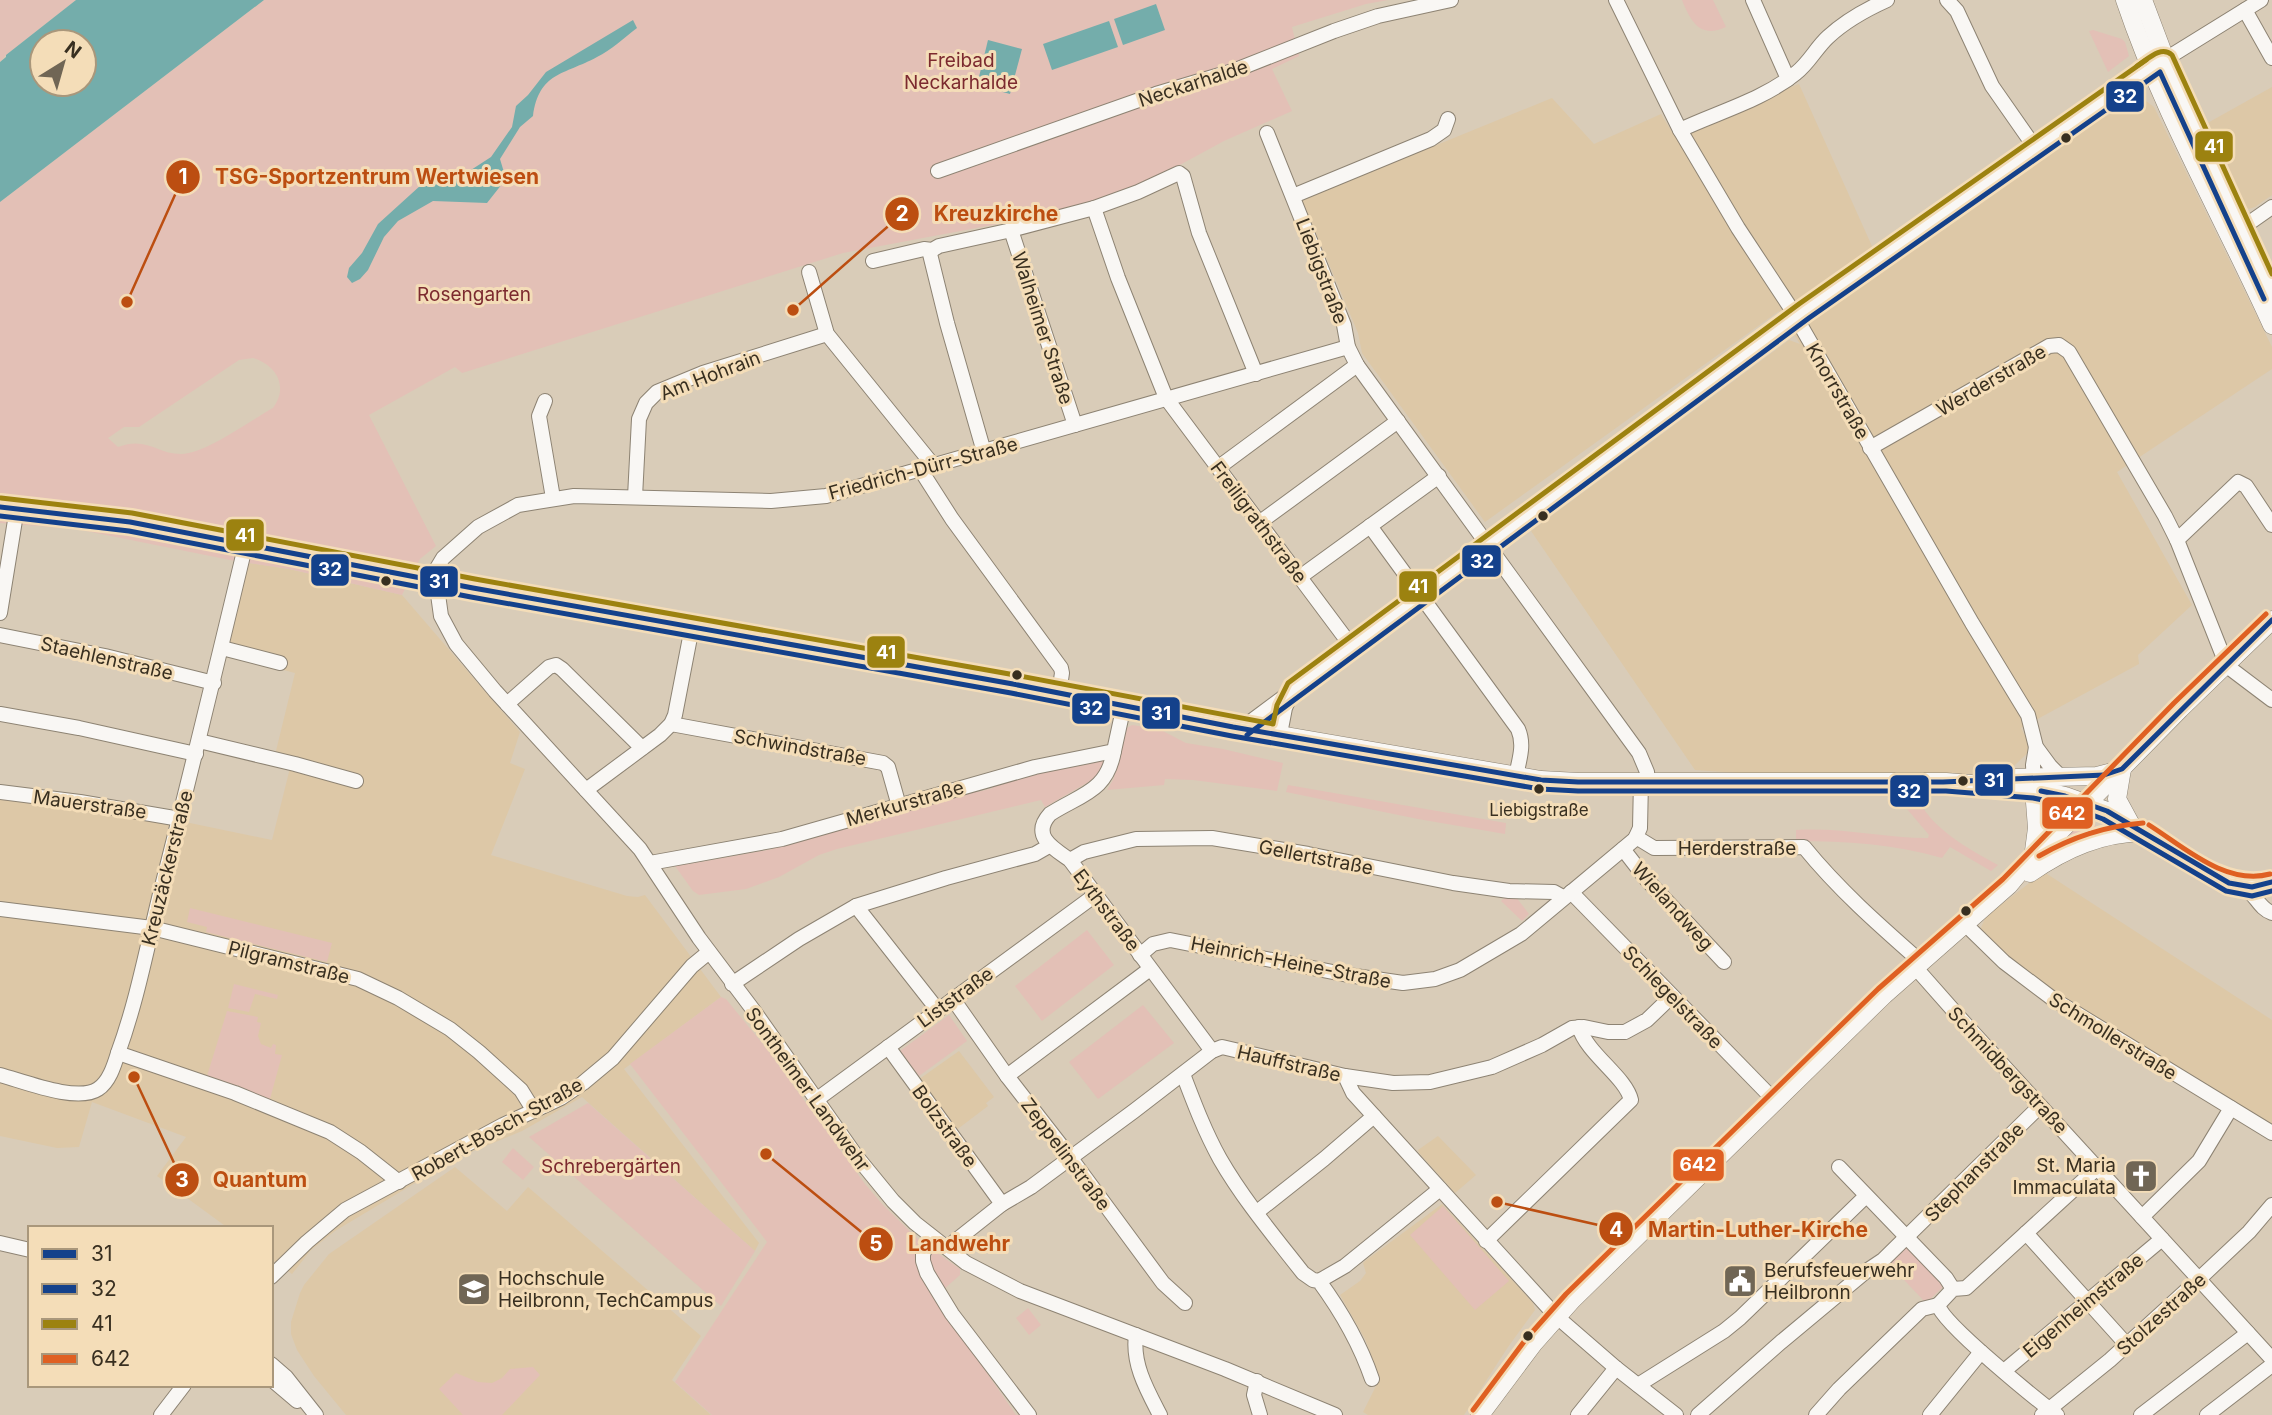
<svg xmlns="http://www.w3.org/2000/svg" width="2272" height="1415" viewBox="0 0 2272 1415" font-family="Inter,sans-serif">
	<rect width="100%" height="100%" fill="#d9ccb8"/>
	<g fill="#ddc8a7">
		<path d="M1799,84l77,171 118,-81 148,-76 12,9 118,240v22l-155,103 75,133 -54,50 1,9 -118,64 11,21 -32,30 -124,4 -181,-13 -164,-239 258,-191 11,4 -21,-33 -294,211 -123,-169 -4,-20 -56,-133 250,-102 42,46 67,-30 11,18z"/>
		<path d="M2272,87v108l-17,12 -6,2 -8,-4 -2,-4 -35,-76z"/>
		<path d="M235,561l54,8 113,26 118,137 -10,31 15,6 -34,86 136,41 11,1 7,-2 76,102 -97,72 135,174 -4,8 -173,-154 -60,34 -65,27 -122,73 -24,19 -19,24 -21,-15v-31h-43l-71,-52 29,-39 -94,-35 -13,45 -22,1 -57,-12v-340l166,22 106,22 20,-80 -17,-5 20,-82 -80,-21z"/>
		<path d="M2044,872l228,148v106l-211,-130 -56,-42 -25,-24 6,-14z"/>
		<path d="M959,1051l35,46 -8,6 2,3 -33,25 -37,-51z"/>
		<path d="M1438,1136l38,39 -21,18 -36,-40 -1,-3z"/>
		<path d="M455,1167l52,44 21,-24 173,149 -29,44 39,35h-365l-32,-39 -17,-26 -6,-16v-12l9,-29 4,-8 25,-31z"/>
		<path d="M1442,1204l82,89 9,10 2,7 -27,37 -44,68h-96l-5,-3 17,-34 -15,-39 -25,-44 20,-14 6,-8 -3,-10 2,-2z"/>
	</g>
	<g fill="#e3c0b6" fill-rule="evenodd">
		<path d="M0,0h76l-70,55 -6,7z"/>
		<path d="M264,0h1124l-22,4 -74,23 7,29 -27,13 20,42 -68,30 -72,39 -70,26 -57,13 -182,34 -381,120 -7,-6 -86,48 67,131 -16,13 -18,36 -113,-26 -54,-8 -159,-32 -76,-6v-321zM253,358c23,7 36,28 20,50 -22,12 -68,46 -92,46 -24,0 -34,-18 -63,-7l-10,-9 16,-11h15l100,-67z"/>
		<path d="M1682,0h31l13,27c-26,12 -35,-5 -44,-27z"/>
		<path d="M2093,30l29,9 3,3 4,14 -21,16 -19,-41z"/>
		<path d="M1132,725l27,4 27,14 37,6 60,14 -6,28 -84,-11 -28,-1 -1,6 -57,5 7,-12 11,-49z"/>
		<path d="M1100,756h4l2,9 -14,15 -47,27 -4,-7 -204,49 -18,6 -40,22 -33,12 -47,6 -6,-4 -18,-25v-3l13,-3 1,4 84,-15v-5l74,-20 2,4 32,-8 -1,-4 35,-11 1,4 15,-3v-5l45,-14 2,5 15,-4 -1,-5 42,-8z"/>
		<path d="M1288,785l218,38 -1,11 -87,-15 -132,-27z"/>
		<path d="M1902,797h15c14,32 52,52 81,68l-7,6 -41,-24 -8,11c-48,-14 -96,-17 -146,-17v-11c45,-3 88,8 132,8l1,-3 -22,-26z"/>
		<path d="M2041,805l30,7 -31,31z"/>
		<path d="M2081,817l14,7 2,9 -55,23z"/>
		<path d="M1506,897h10l13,17 -7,7 -21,-20z"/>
		<path d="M190,908l142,35 -5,19 -121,-30 1,-5 -20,-5z"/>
		<path d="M1087,930l27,35 -72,56 -27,-35z"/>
		<path d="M234,984l44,11 -1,4 -22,-5 -6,18 -21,-4z"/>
		<path d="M721,997l5,2 40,49 99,136 18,21 39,38 1,30 -3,3 96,139h-304l-37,-33 92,-140 -137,-178z"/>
		<path d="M1143,1005l31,38 -76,56 -29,-37z"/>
		<path d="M227,1011l31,6 -1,5 4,1 -3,13 3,8 10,4 2,-4 3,1 -1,9 7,1 -12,44 -63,-23z"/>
		<path d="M949,1015l18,26 -48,35 -19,-25z"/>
		<path d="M588,1103l167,148 -34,55 -192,-169z"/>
		<path d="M513,1148l21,19 -11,13 -21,-18z"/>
		<path d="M1443,1206l66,75 -34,29 -65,-75z"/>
		<path d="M1905,1245l39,41 -18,17 -39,-41z"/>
		<path d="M933,1250l27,19v6l-16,14 -13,-19 -2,-17z"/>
		<path d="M1028,1308l13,17 -12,10 -13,-17z"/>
		<path d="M533,1367l7,8 -38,40h-39l-24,-26 17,-16 22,9 14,1 10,-5 8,-9z"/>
	</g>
	<g fill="#74adab" fill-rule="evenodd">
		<path d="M76,0h188l-264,202v-140l6,-5v-2zM42,42h42v42h-42z"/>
		<path d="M1156,4l9,26 -42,15 -9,-26z"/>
		<path d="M633,20l4,8c-13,10 -26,22 -40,29 -33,18 -58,15 -64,59l-13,11 -20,32 6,20 -19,24 -54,-2 -35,20 -14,16 -16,33 -8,9 -8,4 -5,-6 2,-9 13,-15 16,-29 43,-39 36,-6 34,-22 21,-30 4,-21 12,-11 18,-23z"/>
		<path d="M1109,21l9,26 -66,23 -9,-26z"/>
		<path d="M988,40l34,9 -12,45 -33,-9z"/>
	</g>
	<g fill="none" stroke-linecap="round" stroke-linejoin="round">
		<g stroke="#8d8373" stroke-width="16">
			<g id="minor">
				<path d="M1616,0l64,130 58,98 52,79 182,316 56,92 8,32 14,19 12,12"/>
				<path d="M1753,0l35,79"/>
				<path d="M1947,0l10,11 35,75 44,63"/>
				<path d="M2245,10l27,48"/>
				<path d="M1680,130c38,-18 83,-30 116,-57 13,-10 20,-25 32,-36 16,-15 39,-28 59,-37"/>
				<path d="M1267,133l77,192 4,22 9,18 282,388 8,19 1,9"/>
				<path d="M938,171l218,-77 77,-23 101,-40 44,-15 73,-16"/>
				<path d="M1293,196l138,-57 13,-9 4,-11"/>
				<path d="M1094,208l24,70 48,120 186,249"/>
				<path d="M2242,228l30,-21"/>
				<path d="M1011,230l64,195"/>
				<path d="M932,250l-2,4 17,69 37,129"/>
				<path d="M873,261l51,-12 8,1 7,-4 68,-15 87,-23 44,-16 41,-19 4,3 16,57 57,141"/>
				<path d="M809,272l18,62 106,131"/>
				<path d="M545,401l-6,15 14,82"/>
				<path d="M1870,448l179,-102 10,-1 10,7 96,164 12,24 50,126 45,34"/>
				<path d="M1219,467l138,-102"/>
				<path d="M920,469l32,50 109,149 1,5 -3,20"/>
				<path d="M635,497l4,-78 7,-16 11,-11 46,-19 124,-39"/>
				<path d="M1259,523l139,-102"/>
				<path d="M1370,526l148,203c7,16 1,31 -2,47"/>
				<path d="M2177,540l61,-58 8,4 26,39"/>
				<path d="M1300,577l139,-101"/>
				<path d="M0,613l17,-105"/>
				<path d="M0,635l105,21 109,27"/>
				<path d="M222,648l58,15"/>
				<path d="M507,704l42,-37 7,-2 6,4 80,79"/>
				<path d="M0,714l79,14 117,26"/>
				<path d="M671,724l212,39 5,4 11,39"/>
				<path d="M1242,728l568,-421 186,-129 139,-100 126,-78"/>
				<path d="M1280,734l5,-26 7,-16"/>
				<path d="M199,741l96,23 61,17"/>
				<path d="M1114,751c-7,41 -33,43 -64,63 -20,22 4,35 20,46l142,191"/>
				<path d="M2034,787l-1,-22 3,-18"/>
				<path d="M586,790l74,-55 11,-11 4,-9 17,-88"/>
				<path d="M0,792l80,10 100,17"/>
				<path d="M1636,837l18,11 150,-1c35,43 75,78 117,115"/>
				<path d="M1623,849l24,31 77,82"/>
				<path d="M1070,860l14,-8 52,-13 76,-1 96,16 145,29 56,8 45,1 9,5"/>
				<path d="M650,863l132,-24 253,-72 79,-16 10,-46"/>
				<path d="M2242,887c14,6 16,21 30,26"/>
				<path d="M1571,892l205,210"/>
				<path d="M856,906l81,103"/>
				<path d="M0,909l152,19 206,51 40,19 52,31 29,23 42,38 13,21"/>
				<path d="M1965,924l39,38 49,37 219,134"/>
				<path d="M1140,955l13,-11 17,-4 178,35 55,8 32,-4 25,-9 61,-36 114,-95 5,-11 1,-47"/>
				<path d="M1915,967l53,60 304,332"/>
				<path d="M732,984l67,-45 57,-33 90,-28 89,-24 14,-8"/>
				<path d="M953,999l54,77 63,81 93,126 22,20"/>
				<path d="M888,1047l114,157"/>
				<path d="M118,1053l117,40 95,39 31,20 38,30"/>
				<path d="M1183,1074c11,29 22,58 37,85 23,40 54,77 83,114l10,7 6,1c22,30 41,63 53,98"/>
				<path d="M0,1075c23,6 77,28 98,14 11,-7 16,-23 20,-36 19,-52 29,-106 42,-159 30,-117 58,-234 86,-351"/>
				<path d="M1007,1076l143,-107"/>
				<path d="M1345,1076l8,17 203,223 60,52 60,47"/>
				<path d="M816,1100l278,-204"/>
				<path d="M1839,1167l107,111 7,11"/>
				<path d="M1257,1212l67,-53 50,-43"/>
				<path d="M2142,1217l57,-56 32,-53"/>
				<path d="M2026,1233l101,112"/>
				<path d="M931,1237l-8,17v7l4,12 25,41 77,101"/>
				<path d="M1486,1241l145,-141c-5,-23 -44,-46 -52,-73"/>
				<path d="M0,1243l30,7"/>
				<path d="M948,1248l6,-6 48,-38 29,-17 103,-76 78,-60 10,-4 123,29 48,7 37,-1 62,-15 50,-22 30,-17 12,-1 24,5h17l22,-12 25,-24"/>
				<path d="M271,1277l36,-35 38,-32 158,-85 58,-27 22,-15 30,-25 79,-92 17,-14"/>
				<path d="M1319,1281l26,-15 95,-77"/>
				<path d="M1938,1305l15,-16 13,-1 131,-120"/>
				<path d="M1938,1305c5,19 98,94 119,110"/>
				<path d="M1136,1335c-4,29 11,55 24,80"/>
				<path d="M271,1364l15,13 30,38"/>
				<path d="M2004,1371l158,-132"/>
				<path d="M271,1379l26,22"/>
				<path d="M1257,1381l-3,14 6,20"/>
				<path d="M1638,1385l86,-54 16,-13 126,-122"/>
				<path d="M161,1415l23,-30"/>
				<path d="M1335,1415l-110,-46 -205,-78 -54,-28 -51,-40 -22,-22 -36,-44 -103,-146 -55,-73 -59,-89 -145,-158 -39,-47 -15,-28 -5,-36 1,-12 6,-10 35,-31 40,-22 56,-9 197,5 55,-5 522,-149"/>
				<path d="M1578,1415l38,-47"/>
				<path d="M1698,1415l83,-73 84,-70 18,-12 157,-154"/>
				<path d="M1816,1415l23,-26 83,-80 16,-4"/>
				<path d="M1930,1415l51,-63"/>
				<path d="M2042,1415l68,-55 89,-81 50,-47 23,-27"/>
				<path d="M2141,1415l107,-82"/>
				<path d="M2207,1415l65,-50"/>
			</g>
		</g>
		<g stroke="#8d8373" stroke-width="19">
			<g id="major">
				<path d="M2125,0c38,113 98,217 147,325"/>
				<path d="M2143,0l32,85 97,210"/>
				<path d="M0,507l130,15 343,66 540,96 220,43 308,53 37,2h368l88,7 31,7 42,15 122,72 23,4 20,-5"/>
				<path d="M2122,769l-5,30 13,24"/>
				<path d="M2016,778l81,-2 23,-6"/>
				<path d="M2033,859l4,-31 -3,-39"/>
				<path d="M2030,873c36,-25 71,-40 114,-41"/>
				<path d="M1480,1415l53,-71 39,-44 312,-305 125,-110 10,-12 161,-164 92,-89"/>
			</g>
		</g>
		<use href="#minor" stroke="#f9f7f4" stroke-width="14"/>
		<use href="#major" stroke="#f9f7f4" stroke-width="18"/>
		<g stroke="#f4ddb8" stroke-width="10">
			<g id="bus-1">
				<path d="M0,507l130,15 343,66 540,96 220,43 308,53 37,2h365l161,-7 18,-6 150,-149"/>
				<path d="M2041,791l24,5 42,15 122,72 23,4 20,-5"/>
			</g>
		</g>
		<g stroke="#f4ddb8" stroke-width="10">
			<g id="bus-2">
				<path d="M0,516l129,15 342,66 540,96 221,43 308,53 38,2h368l87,7 30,6 40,15 123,72 26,5 20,-5"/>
				<path d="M1247,735l562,-417 351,-246 104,227"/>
			</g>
		</g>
		<g stroke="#f4ddb8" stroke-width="10">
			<g id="bus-3">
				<path d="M2137,66c11,-7 24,-21 35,-11l100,219"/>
				<path d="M1,498l131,15 343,66 540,96 258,49 4,-19 11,-22 511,-379 347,-244"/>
			</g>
		</g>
		<g stroke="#f4ddb8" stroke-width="10">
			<g id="bus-4">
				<path d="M2149,825c35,22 77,61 121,49"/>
				<path d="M2039,856c33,-19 66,-30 104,-33"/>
				<path d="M1473,1410l53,-71 40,-45 312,-305 125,-110 171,-176 92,-89"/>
			</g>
		</g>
		<use href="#bus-1" stroke="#14418b" stroke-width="5"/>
		<use href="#bus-2" stroke="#14418b" stroke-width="5"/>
		<use href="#bus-3" stroke="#9c8210" stroke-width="5"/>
		<use href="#bus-4" stroke="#df6022" stroke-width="5"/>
	</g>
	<defs>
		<g id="church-square" transform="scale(1.75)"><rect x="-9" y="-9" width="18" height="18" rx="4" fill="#706655" stroke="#f4ddb8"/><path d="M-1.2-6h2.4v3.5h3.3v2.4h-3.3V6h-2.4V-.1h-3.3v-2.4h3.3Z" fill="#fff"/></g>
		<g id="civic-square" transform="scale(1.75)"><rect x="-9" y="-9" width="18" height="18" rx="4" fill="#706655" stroke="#f4ddb8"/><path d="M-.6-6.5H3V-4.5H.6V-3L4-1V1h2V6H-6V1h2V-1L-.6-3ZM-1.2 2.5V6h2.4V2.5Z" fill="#fff"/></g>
		<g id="university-square" transform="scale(1.75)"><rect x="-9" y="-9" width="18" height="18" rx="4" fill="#706655" stroke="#f4ddb8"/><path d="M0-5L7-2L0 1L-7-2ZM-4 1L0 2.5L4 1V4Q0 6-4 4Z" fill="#fff"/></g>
	</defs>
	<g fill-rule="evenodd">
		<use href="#church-square" x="2141" y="1176"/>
		<use href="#civic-square" x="1740" y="1281"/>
		<use href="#university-square" x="474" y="1289"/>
	</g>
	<g fill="#382f20" stroke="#f4ddb8" stroke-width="2.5">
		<circle cx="2066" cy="138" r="6"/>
		<circle cx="1543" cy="516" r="6"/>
		<circle cx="386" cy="581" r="6"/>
		<circle cx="1017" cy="675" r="6"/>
		<circle cx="1963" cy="781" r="6"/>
		<circle cx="1539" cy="789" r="6"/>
		<circle cx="1966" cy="911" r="6"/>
		<circle cx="1528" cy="1336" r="6"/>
	</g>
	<g text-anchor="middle" stroke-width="6" stroke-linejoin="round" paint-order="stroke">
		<g font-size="17" fill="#382f20" stroke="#f4ddb8">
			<text x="1539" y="816">Liebigstraße</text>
		</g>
		<g font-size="19" fill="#7c2a2f" stroke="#f4ddb8">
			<text x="961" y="67">Freibad<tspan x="961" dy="22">Neckarhalde</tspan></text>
			<text x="474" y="301">Rosengarten</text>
			<text x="611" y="1173">Schrebergärten</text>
		</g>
		<g font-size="19" fill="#382f20" stroke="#f4ddb8">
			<text transform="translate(1193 83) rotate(-18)" y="7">Neckarhalde</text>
			<text transform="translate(1322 271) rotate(69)" y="7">Liebigstraße</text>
			<text transform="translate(1043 328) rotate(72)" y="7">Walheimer Straße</text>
			<text transform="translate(710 375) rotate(-21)" y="7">Am Hohrain</text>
			<text transform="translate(1991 380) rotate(-30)" y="7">Werderstraße</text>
			<text transform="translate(1838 391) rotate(60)" y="7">Knorrstraße</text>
			<text transform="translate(923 468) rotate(-15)" y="7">Friedrich-Dürr-Straße</text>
			<text transform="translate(1259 522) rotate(53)" y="7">Freiligrathstraße</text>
			<text transform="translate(107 658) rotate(13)" y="7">Staehlenstraße</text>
			<text transform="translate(800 747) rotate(10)" y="7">Schwindstraße</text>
			<text transform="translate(905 803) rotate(-16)" y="7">Merkurstraße</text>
			<text transform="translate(90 804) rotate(8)" y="7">Mauerstraße</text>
			<text x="1737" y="855">Herderstraße</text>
			<text transform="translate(1316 857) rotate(11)" y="7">Gellertstraße</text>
			<text transform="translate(167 868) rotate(-76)" y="7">Kreuzäckerstraße</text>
			<text transform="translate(1673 906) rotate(48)" y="7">Wielandweg</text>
			<text transform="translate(1107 910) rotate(53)" y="7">Eythstraße</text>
			<text transform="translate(289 962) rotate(14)" y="7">Pilgramstraße</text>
			<text transform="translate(1291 962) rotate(11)" y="7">Heinrich-Heine-Straße</text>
			<text transform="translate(955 997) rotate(-36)" y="7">Liststraße</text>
			<text transform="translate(1673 997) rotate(46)" y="7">Schlegelstraße</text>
			<text transform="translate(2113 1036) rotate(32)" y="7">Schmollerstraße</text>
			<text transform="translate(1289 1063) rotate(13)" y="7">Hauffstraße</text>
			<text transform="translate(2008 1070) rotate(47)" y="7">Schmidbergstraße</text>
			<text transform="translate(808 1089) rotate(54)" y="7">Sontheimer Landwehr</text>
			<text transform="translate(945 1126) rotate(54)" y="7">Bolzstraße</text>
			<text transform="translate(497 1129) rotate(-29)" y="7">Robert-Bosch-Straße</text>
			<text transform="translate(1066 1154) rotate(53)" y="7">Zeppelinstraße</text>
			<text transform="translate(1974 1172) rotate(-45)" y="7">Stephanstraße</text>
			<text transform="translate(2083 1305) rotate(-40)" y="7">Eigenheimstraße</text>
			<text transform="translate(2161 1314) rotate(-42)" y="7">Stolzestraße</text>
		</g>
		<g font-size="19" fill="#382f20" stroke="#f4ddb8" text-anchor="start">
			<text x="2116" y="1172" text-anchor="end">St. Maria<tspan x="2116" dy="22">Immaculata</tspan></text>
			<text x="1764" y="1277">Berufsfeuerwehr<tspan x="1764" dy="22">Heilbronn</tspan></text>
			<text x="498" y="1285">Hochschule<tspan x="498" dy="22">Heilbronn, TechCampus</tspan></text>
		</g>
	</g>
	<path fill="none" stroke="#bc4e11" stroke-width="2.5" d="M127 302L183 177M793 310L902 214M134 1077L182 1180M1497 1202L1616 1229M766 1154L876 1244"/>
	<g fill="#bc4e11" stroke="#f4ddb8" stroke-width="2.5">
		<circle cx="127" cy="302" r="7"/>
		<circle cx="793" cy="310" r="7"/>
		<circle cx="134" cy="1077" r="7"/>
		<circle cx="1497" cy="1202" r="7"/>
		<circle cx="766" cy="1154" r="7"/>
		<circle cx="183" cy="177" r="18"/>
		<circle cx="902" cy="214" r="18"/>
		<circle cx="182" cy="1180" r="18"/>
		<circle cx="1616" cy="1229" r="18"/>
		<circle cx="876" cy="1244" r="18"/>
	</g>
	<g font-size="21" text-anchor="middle" font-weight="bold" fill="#fff">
		<text x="183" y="184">1</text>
		<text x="902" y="221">2</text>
		<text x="182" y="1187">3</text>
		<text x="1616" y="1237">4</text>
		<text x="876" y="1251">5</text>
	</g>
	<g font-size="21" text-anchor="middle" font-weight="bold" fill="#bc4e11" stroke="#f4ddb8" stroke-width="6" stroke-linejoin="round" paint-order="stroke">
		<text x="377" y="184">TSG-Sportzentrum Wertwiesen</text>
		<text x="996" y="221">Kreuzkirche</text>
		<text x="260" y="1187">Quantum</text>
		<text x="1758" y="1237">Martin-Luther-Kirche</text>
		<text x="959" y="1251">Landwehr</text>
	</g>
	<g stroke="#f4ddb8" stroke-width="2.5">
		<rect x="2105" y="80" width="40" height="33" rx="7" fill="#14418b"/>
		<rect x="2194" y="130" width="40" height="33" rx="7" fill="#9c8210"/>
		<rect x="225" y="518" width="40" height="34" rx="7" fill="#9c8210"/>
		<rect x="1461" y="544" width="41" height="34" rx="7" fill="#14418b"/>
		<rect x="310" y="553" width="40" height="34" rx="7" fill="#14418b"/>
		<rect x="419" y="565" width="40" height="33" rx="7" fill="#14418b"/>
		<rect x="1398" y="570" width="40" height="33" rx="7" fill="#9c8210"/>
		<rect x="866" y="635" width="40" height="34" rx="7" fill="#9c8210"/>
		<rect x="1071" y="692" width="40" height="33" rx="7" fill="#14418b"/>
		<rect x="1141" y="696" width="40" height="34" rx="7" fill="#14418b"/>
		<rect x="1974" y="763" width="40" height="34" rx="7" fill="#14418b"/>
		<rect x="1889" y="774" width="41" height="34" rx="7" fill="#14418b"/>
		<rect x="2041" y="796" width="53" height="34" rx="7" fill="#df6022"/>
		<rect x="1672" y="1148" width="53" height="34" rx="7" fill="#df6022"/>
	</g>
	<g font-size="19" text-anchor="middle" font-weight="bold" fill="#fff">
		<text x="2125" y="103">32</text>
		<text x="2214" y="153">41</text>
		<text x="245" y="542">41</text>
		<text x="1482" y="568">32</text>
		<text x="330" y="576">32</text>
		<text x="439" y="588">31</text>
		<text x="1418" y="593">41</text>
		<text x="886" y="659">41</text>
		<text x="1091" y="715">32</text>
		<text x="1161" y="720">31</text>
		<text x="1994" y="787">31</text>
		<text x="1909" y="798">32</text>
		<text x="2067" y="820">642</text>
		<text x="1698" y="1171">642</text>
	</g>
	<rect x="28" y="1226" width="245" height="161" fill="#f4ddb8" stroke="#a9977b" stroke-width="2"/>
	<rect x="42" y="1249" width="35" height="10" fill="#14418b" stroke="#a9977b" stroke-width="2"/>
	<text x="91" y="1261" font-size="21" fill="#382f20">31</text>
	<rect x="42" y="1284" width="35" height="10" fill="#14418b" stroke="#a9977b" stroke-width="2"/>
	<text x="91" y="1296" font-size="21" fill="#382f20">32</text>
	<rect x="42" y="1319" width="35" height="10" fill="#9c8210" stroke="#a9977b" stroke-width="2"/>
	<text x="91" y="1331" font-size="21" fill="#382f20">41</text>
	<rect x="42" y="1354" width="35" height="10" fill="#df6022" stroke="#a9977b" stroke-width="2"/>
	<text x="91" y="1366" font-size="21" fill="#382f20">642</text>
	<g transform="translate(63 63) rotate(37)"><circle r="33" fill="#f4ddb8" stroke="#a9977b" stroke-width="2"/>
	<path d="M0-5L12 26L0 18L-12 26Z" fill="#706655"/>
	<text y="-10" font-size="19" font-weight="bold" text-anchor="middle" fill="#382f20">N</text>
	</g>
</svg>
